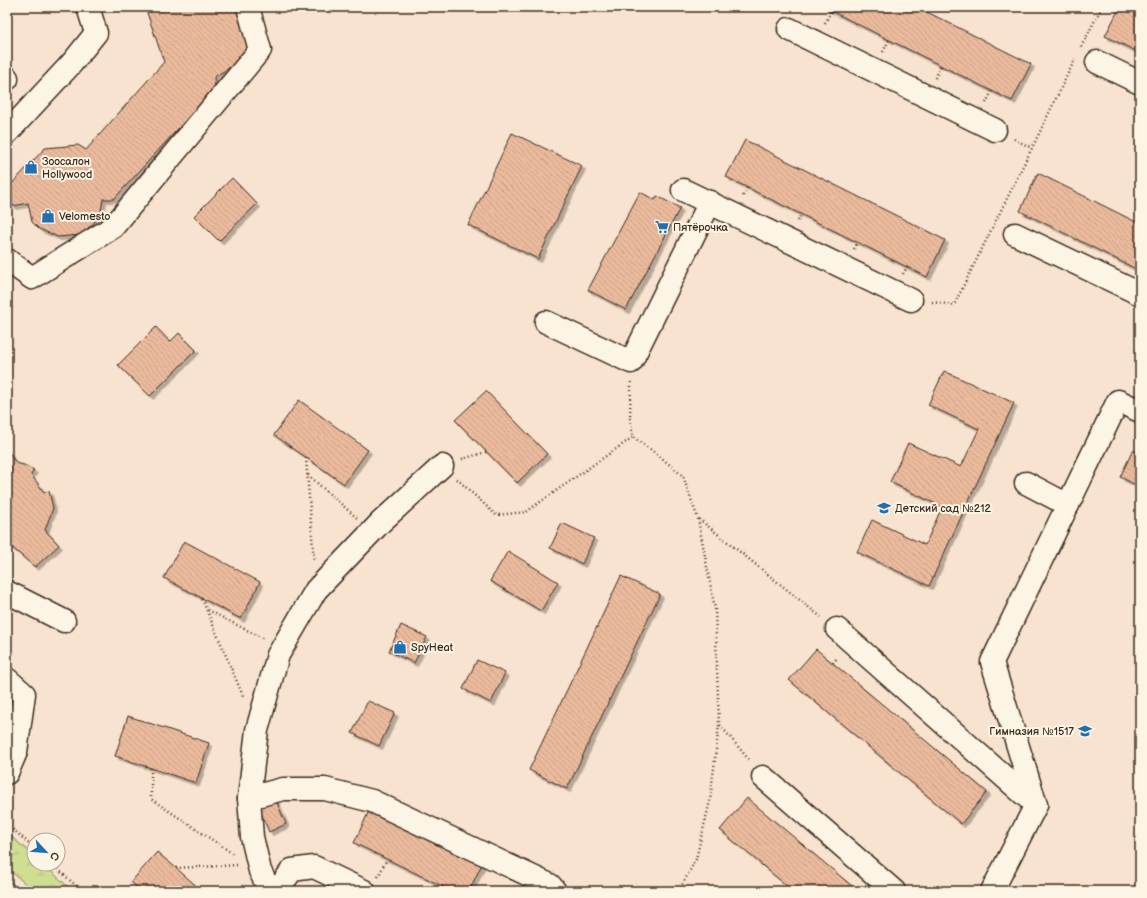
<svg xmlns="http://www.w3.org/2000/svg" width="1147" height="898" viewBox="0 0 1147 898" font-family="'Balsamiq Sans',sans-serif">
	<defs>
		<pattern id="grass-tufts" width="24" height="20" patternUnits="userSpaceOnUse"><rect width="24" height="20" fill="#cfde91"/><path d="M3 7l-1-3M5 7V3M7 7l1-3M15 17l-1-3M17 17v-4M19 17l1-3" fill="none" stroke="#b3bf7d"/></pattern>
		<pattern id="building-back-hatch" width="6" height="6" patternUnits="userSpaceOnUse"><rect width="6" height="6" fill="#ebba9c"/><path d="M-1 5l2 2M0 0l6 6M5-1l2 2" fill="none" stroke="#caa086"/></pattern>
		<filter id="shadow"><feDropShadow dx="3.5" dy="3.5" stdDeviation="0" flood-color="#0004"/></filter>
	</defs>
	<rect width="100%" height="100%" fill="#f7e3cf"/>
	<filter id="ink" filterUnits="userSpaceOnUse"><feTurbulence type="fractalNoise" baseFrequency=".025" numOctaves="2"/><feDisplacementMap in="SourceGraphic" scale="8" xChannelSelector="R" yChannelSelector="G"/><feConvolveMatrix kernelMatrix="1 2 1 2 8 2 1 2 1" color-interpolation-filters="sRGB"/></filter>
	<g filter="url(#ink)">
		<path fill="url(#grass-tufts)" stroke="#858458" d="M7,833l27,23v8h9l30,27h-39l-27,-23z"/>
		<g fill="url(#building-back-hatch)" stroke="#3b2a1e" filter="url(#shadow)">
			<path d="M145,7h89l4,3 11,33 -12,20 -23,14 1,11 -101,111h-11l-2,12 -8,13 -13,11 -22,2 -19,-8 -7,-7 -4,-19 -15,3 -6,-8v-9l38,-41 33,-3 8,5 78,-88z"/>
			<path d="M823,7h94l114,57 -19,37z"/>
			<path d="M1120,7h20v46l-35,-17z"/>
			<path d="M512,133l70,33 -44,93 -70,-34z"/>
			<path d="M745,140l200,100 -18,37 -201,-100z"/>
			<path d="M1038,173l102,51v47l-120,-60z"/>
			<path d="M232,178l25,26 -38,37 -25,-25z"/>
			<path d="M640,192l15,8 2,-4 23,12 -54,102 -38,-20z"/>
			<path d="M156,327l14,15 9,-9 17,17 -46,46 -32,-31z"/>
			<path d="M944,371l70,32 -85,183 -72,-34 15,-32 53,25 17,-38 -52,-25 18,-39 53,24 18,-38 -51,-24z"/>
			<path d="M486,391l61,63 -30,29 -62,-63z"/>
			<path d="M299,400l69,50 -24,34 -70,-49z"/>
			<path d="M7,450l9,13 8,2 10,5 -3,5 13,17 5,-1 4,17 -8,22 14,15 -24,22 -25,-21 -3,-1z"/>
			<path d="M1133,450l7,4v33l-20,-10z"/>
			<path d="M562,523l32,15 -12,26 -32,-16z"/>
			<path d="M184,541l76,41 -19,37 -77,-41z"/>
			<path d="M508,551l50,31 -17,29 -51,-30z"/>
			<path d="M621,576l39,18 -93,195 -38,-19z"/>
			<path d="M401,625l26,12 -13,26 -25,-12z"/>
			<path d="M816,649l171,143 -26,32 -172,-144z"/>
			<path d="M477,660l28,13 -14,30 -28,-14z"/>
			<path d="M368,701l27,12 -16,33 -27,-13z"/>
			<path d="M128,716l81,27 -13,40 -81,-27z"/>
			<path d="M275,798l11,26 -17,8 -11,-26z"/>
			<path d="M747,798l68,57 43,36h-65l-73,-61z"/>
			<path d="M370,809l112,55 -13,27h-17l-98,-48z"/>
			<path d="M157,852l19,16 26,23h-61l-10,-9z"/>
		</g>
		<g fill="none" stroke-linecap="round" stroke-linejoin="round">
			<g stroke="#3b2a1e" stroke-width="25">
				<g id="minor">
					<path d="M789,29l206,101"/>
					<path d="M1097,62l43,21"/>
					<path d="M7,78v1"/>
					<path d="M7,133l65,-70 24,-30 -8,-26"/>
					<path d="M683,190l228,110"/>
					<path d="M1015,234l125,60"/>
					<path d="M7,260l25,18 81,-51 147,-177 -12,-43"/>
					<path d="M546,322l85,40 79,-160"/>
					<path d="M1026,483l42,22"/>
					<path d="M7,592l57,29"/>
					<path d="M837,629l199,176"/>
					<path d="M7,679l17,15 -8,58 -9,21"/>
					<path d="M763,777l131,114"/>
					<path d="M249,798l34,-9h42l47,12 178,84 5,6"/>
					<path d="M270,891l-10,-20 -8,-34 -3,-39 8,-68 21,-75 38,-65 65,-68 61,-56"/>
					<path d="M279,891l1,-4 12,-17 22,-3 50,24"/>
					<path d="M992,891l44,-86 -44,-143 126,-261 22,10"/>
				</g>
			</g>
			<g stroke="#3b2a1e" stroke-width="2.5" stroke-dasharray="1 3" stroke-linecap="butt">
				<path d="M825,23l6,-12"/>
				<path d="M1081,47l21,-40"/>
				<path d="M883,52l6,-12"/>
				<path d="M935,78l6,-12"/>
				<path d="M986,103l6,-12"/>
				<path d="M1014,139l18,9"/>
				<path d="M743,196l4,-8"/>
				<path d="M798,221l3,-7"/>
				<path d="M854,249l3,-6"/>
				<path d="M903,274l4,-7"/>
				<path d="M932,302l22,3 78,-157 43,-89"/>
				<path d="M631,382l-1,36 3,19 25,18 25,21 15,43 17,90 4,116 -9,76 -14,58 -17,32"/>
				<path d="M306,458l8,103"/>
				<path d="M462,459l24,-7"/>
				<path d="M308,475l49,43"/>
				<path d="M457,479l39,36 30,-3 107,-75"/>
				<path d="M699,519l122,98"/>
				<path d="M202,599l41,97"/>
				<path d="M208,610l56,29"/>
				<path d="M833,663l5,-6"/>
				<path d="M720,725l30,36"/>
				<path d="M151,768v31l84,56"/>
				<path d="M7,824l27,24"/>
				<path d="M52,864l30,27"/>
				<path d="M176,868l62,-3"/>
				<path d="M378,877l9,-18"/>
				<path d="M435,891l4,-6"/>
			</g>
			<use href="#minor" stroke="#fcf5e5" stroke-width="22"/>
			<path stroke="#3b2a1e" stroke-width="1" d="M7,879l14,12"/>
		</g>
	</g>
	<defs>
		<g id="shop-bare" transform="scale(1.08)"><path d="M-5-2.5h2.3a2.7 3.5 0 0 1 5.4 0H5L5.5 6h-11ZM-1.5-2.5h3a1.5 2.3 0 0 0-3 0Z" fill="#1f6fb2" stroke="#fcf5e5" stroke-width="2.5" paint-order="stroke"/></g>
		<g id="supermarket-bare" transform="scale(1.08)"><path d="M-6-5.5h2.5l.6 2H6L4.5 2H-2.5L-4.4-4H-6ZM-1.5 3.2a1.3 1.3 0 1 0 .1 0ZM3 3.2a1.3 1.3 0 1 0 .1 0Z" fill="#1f6fb2" stroke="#fcf5e5" stroke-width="2.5" paint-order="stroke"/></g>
		<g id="school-bare" transform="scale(1.08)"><path d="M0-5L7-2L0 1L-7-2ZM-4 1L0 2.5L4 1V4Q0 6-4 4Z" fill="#1f6fb2" stroke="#fcf5e5" stroke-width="2.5" paint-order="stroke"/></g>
	</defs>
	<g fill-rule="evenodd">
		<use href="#shop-bare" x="31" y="167"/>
		<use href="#shop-bare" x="48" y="216"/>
		<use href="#supermarket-bare" x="662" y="227"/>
		<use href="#school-bare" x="884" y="508"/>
		<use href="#shop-bare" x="400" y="647"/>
		<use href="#school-bare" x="1085" y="731"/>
	</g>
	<g text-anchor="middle" stroke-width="4" stroke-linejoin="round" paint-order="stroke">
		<g font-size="11" fill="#3b2a1e" stroke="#fcf5e5" text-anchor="start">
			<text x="42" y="165">Зоосалон<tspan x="42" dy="13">Hollywood</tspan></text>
			<text x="59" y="220">Velomesto</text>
			<text x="673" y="231">Пятёрочка</text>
			<text x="895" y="512">Детский сад №212</text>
			<text x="411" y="651">SpyHeat</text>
			<text x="1074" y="735" text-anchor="end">Гимназия №1517</text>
		</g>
	</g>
	<rect width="1147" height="898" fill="none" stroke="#fcf5e5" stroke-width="24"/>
	<rect x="12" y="12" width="1123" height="874" fill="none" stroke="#3b2a1e" stroke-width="1.5" filter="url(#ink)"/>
	<g transform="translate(46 852) rotate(116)"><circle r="19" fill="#fcf5e5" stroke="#afa495"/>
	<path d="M0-3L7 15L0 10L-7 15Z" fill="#1f6fb2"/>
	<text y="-6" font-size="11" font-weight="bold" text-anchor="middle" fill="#3b2a1e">С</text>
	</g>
</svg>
